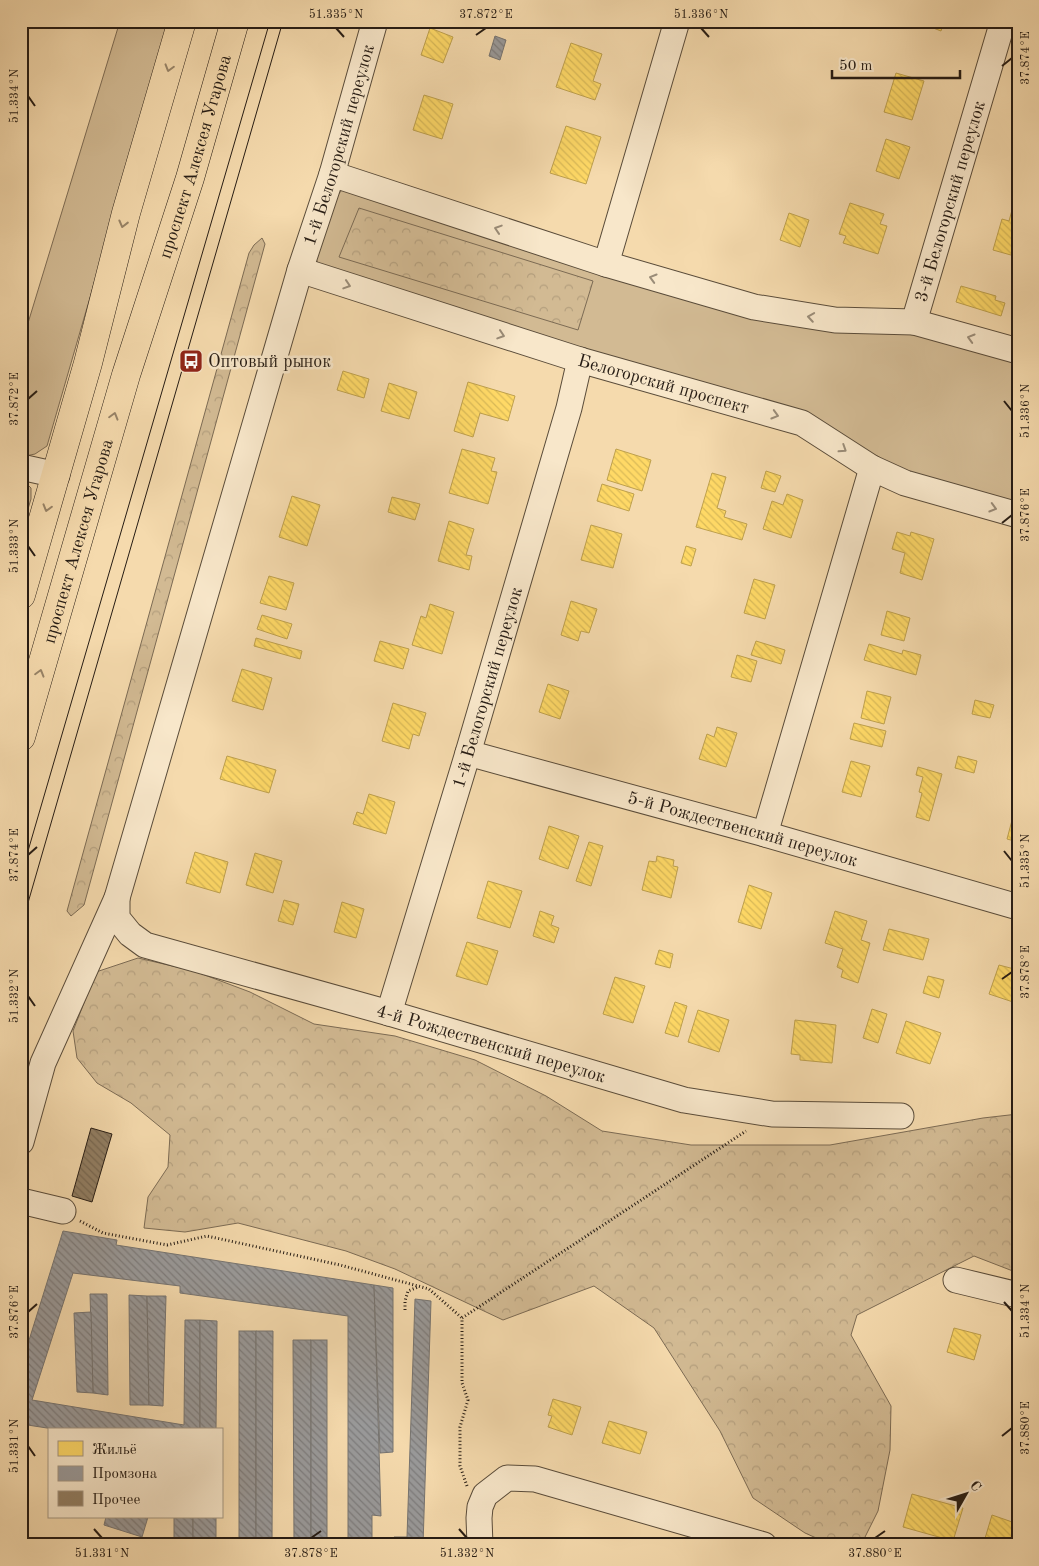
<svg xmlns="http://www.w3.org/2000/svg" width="1039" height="1566" viewBox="0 0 1039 1566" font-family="'Old Standard TT',serif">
	<defs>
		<pattern id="forest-crowns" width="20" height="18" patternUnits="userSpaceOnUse" patternTransform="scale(1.25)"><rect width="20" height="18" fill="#d2ba93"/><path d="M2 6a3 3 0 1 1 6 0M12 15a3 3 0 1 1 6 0" fill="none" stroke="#b49f7e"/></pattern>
		<pattern id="homes-back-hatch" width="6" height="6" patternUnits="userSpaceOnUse" patternTransform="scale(1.25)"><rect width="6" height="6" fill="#ffd966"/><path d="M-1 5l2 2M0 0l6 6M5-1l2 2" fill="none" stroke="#daba58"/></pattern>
		<pattern id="industry-back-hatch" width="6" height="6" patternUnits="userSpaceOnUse" patternTransform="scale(1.25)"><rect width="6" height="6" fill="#999"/><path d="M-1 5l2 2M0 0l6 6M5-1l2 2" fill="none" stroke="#7d7c7c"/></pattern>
		<pattern id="building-back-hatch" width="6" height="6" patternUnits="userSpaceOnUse" patternTransform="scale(1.25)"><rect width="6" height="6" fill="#927f64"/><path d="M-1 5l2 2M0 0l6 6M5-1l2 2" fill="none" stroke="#776751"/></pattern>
	</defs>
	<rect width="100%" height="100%" fill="#f5daad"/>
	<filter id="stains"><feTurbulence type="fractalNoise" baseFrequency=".004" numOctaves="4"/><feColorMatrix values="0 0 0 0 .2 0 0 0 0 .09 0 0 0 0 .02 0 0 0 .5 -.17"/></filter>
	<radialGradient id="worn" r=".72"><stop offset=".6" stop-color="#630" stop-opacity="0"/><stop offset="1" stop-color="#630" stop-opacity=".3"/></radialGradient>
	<g fill="#d2ba93" stroke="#7c6b54">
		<path d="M120,21h50l-123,425 -12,8 -14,3v-111z"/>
		<path d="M342,190l235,72 341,68 100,29v150l-687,-235 -13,-10 -5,-14 17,-46z"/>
		<path d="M21,478l10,10v11l-10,33z"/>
	</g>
	<g fill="url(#forest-crowns)" stroke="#7c6b54">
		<path d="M359,208l234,73 -15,49 -239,-73z"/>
		<path d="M262,238l3,6 -181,661 -13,11 -4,-5 182,-658 5,-8z"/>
		<path d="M138,958l56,13 56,21 64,32 81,12 80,24 71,36 56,35 89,14h139l153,-27 35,-4v159l-44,-17 -117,59 -6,20 40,71 -1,44 -12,61 -17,34h-29l-27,-12 -52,-35 -33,-67 -66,-103 -60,-42 -91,34 -108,-51 -49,-18 -108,-28 -53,9 -41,-4 4,-31 20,-30 2,-32 -39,-32 -34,-20 -20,-25 -4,-27 23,-59z"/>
	</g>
	<g fill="url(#homes-back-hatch)" stroke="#bea04d">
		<path d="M915,21h29l-3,10z"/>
		<path d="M430,28l23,9 -10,26 -22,-8z"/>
		<path d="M571,43l31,11 -9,27 8,3 -6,16 -39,-13z"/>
		<path d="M896,73l28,8 -12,39 -28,-8z"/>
		<path d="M424,95l29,9 -11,35 -29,-9z"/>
		<path d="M566,126l35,11 -15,47 -36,-11z"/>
		<path d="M886,139l24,8 -11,32 -23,-8z"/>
		<path d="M850,203l34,11 -4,10 7,2 -9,28 -35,-11 3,-7 -7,-2z"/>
		<path d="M1012,210l6,2v45l-25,-7 9,-31 7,2z"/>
		<path d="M789,213l20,7 -9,27 -20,-7z"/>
		<path d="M961,286l35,10 -1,4 10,3 -4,13 -45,-14z"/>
		<path d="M343,371l26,8 -5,19 -27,-8z"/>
		<path d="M468,382l47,14 -7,25 -28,-8 -7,24 -19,-6z"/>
		<path d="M389,383l28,9 -8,27 -28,-8z"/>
		<path d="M462,449l33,9 -4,13 6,1 -9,32 -39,-11z"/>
		<path d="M616,449l35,11 -9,31 -35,-11z"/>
		<path d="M766,471l15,5 -6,16 -14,-4z"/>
		<path d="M712,473l14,4 -9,31 9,3 -2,6 23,7 -5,16 -46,-13z"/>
		<path d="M602,484l32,10 -5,17 -32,-10z"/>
		<path d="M787,494l16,6 -12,38 -28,-9 9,-28 11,4z"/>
		<path d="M292,496l28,9 -13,41 -28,-9z"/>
		<path d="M392,497l28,7 -5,16 -27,-8z"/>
		<path d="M449,521l25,8 -8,26 6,1 -3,14 -31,-9z"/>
		<path d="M591,525l31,9 -9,34 -32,-8z"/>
		<path d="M897,532l13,4 1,-4 23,7 -12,41 -22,-7 5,-20 -13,-4z"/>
		<path d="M686,546l10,3 -5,17 -10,-3z"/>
		<path d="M269,576l25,7 -8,27 -26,-7z"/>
		<path d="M754,579l21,6 -10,34 -21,-6z"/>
		<path d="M571,601l26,8 -8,24 -8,-2 -3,10 -17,-6z"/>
		<path d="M430,604l24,8 -12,42 -30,-9 9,-29 5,2z"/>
		<path d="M887,611l23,7 -6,23 -23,-6z"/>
		<path d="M262,615l30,9 -5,15 -30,-10z"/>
		<path d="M256,638l46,13 -2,8 -46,-13z"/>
		<path d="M380,641l29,8 -6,20 -29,-8z"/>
		<path d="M756,641l29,9 -4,14 -30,-9z"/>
		<path d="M869,644l33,10 1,-4 18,5 -5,20 -52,-15z"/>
		<path d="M737,655l20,6 -6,21 -20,-5z"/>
		<path d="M242,669l30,9 -9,32 -31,-9z"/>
		<path d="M548,684l21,7 -9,28 -21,-7z"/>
		<path d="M867,691l24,6 -7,27 -23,-6z"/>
		<path d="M975,700l19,5 -4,13 -18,-4z"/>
		<path d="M393,703l33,10 -7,23 -6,-2 -4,15 -27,-8z"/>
		<path d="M854,723l32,8 -4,16 -32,-8z"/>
		<path d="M717,727l20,6 -11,34 -27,-8 8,-25 7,3z"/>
		<path d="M227,756l49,14 -7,23 -49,-14z"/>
		<path d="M958,756l19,5 -3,12 -19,-5z"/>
		<path d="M851,761l19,5 -9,31 -19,-5z"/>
		<path d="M918,767l24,7 -13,47 -13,-4 6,-24 -3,-1 4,-15 -7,-2z"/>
		<path d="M369,794l26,8 -9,32 -33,-10 4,-12 6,2z"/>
		<path d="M1015,809l3,1v32l-11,-3z"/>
		<path d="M549,826l30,10 -11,33 -29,-10z"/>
		<path d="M589,842l14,4 -12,40 -15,-5z"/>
		<path d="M195,852l33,10 -8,31 -34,-10z"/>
		<path d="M255,853l27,8 -9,32 -27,-8z"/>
		<path d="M657,856l17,4 -1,6 5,1 -7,31 -29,-8 7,-29 7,1z"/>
		<path d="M488,881l34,10 -12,37 -33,-10z"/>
		<path d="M749,885l23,8 -11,36 -23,-7z"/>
		<path d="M284,900l15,4 -6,21 -15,-4z"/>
		<path d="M342,902l22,7 -8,29 -22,-6z"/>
		<path d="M540,911l14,5 -3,9 8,3 -5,15 -21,-7z"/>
		<path d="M835,911l32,10 -6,19 9,3 -12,40 -17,-6 2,-7 -6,-3 6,-18 -18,-6z"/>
		<path d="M889,929l40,10 -6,21 -40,-10z"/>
		<path d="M467,942l31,9 -11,34 -31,-9z"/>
		<path d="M659,950l14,4 -3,14 -15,-4z"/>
		<path d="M999,965l19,5v15l-5,17 -24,-8z"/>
		<path d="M928,976l16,4 -5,18 -16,-5z"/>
		<path d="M615,977l30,9 -12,37 -30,-9z"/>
		<path d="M675,1002l12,4 -9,31 -13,-4z"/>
		<path d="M872,1009l15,5 -9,29 -15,-5z"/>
		<path d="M698,1010l31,10 -10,32 -31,-10z"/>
		<path d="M795,1020l41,5 -4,38 -32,-3v-5l-9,-1z"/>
		<path d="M906,1021l35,12 -11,31 -34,-11z"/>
		<path d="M954,1328l27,7 -7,25 -27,-8z"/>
		<path d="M553,1399l28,8 -9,28 -24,-8 4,-11 -4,-1z"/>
		<path d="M609,1421l38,11 -7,22 -38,-11z"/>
		<path d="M912,1494l51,14 -10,33 -50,-14z"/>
		<path d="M992,1515l26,9v21h-35z"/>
	</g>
	<g fill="url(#industry-back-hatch)" stroke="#767471">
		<path d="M495,36l11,4 -6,20 -11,-4z"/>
		<path d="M63,1231l54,9 -1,5 258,40 7,231 -9,-1v30h-24v-229l-168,-23v-7l-107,-13 -41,127 152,25 1,-105h15v110h-140l-39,-6v-58z"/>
		<path d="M374,1285l19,3v164l-13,1z"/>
		<path d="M90,1294h17l1,101 -15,-2z"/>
		<path d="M129,1295l18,1 2,109h-19z"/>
		<path d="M147,1296h19l-3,110 -14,-1z"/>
		<path d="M415,1299l16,2 -8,244h-29v-8h13z"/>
		<path d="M91,1312l2,81 -16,-1 -3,-79z"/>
		<path d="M200,1320l17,1 -1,109h-16z"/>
		<rect x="239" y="1331" width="17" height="214"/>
		<path d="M256,1331h17l-1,214h-16z"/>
		<path d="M293,1340h18v205h-17z"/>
		<rect x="311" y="1340" width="16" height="205"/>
		<path d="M106,1517h42l-6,20 -38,-12z"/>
		<rect x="174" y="1517" width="19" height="28"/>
		<rect x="193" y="1517" width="23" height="28"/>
	</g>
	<path fill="url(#building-back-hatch)" stroke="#261c14" d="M91,1128l21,6 -20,68 -20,-6z"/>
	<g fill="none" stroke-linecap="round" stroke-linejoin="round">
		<g stroke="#5a4c3a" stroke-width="27">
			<g id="minor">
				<path d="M332,174l274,90 148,43 81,13 79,2 104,29"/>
				<path d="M606,264l71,-243"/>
				<path id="s1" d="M300,270l280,90 222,63 70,45 33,15 113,32"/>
				<path id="s2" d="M914,322l89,-301"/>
				<path d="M21,467l36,8"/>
				<path id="s3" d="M468,753l297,81 253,73"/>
				<path d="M765,834l107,-366"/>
				<path id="s4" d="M117,898v20l13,16 15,11 244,68 295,87 88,14 129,2"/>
				<path id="s5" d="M389,1013l79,-260 101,-345 11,-48"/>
				<path id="s6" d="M21,1142l22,-79 74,-165 183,-628 32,-96 43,-153"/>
				<path d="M21,1201l42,10"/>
				<path d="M956,1280l62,15"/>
				<path d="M480,1545l-1,-27 1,-11 5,-12 22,-17 28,1 229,66"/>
			</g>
		</g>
		<g stroke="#261c14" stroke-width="29">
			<g id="major">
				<path d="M21,595l67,-232 38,-150 56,-192"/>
				<path id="s7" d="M21,737l105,-362 64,-197 45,-157"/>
			</g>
		</g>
		<g stroke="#261c14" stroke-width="3" stroke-dasharray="1 2.5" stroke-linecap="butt">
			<path d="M80,1221l23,12 64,12 40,-9 133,29 89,24 33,29"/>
			<path d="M405,1310v-9l3,-10 10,-4"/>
			<path d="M467,1486l-7,-20v-39l8,-27 -6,-17v-65l284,-187"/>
		</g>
		<use href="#minor" stroke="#f8e7ca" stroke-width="25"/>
		<use href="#major" stroke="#f5daad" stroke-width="28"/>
		<g stroke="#261c14" stroke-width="1">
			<path d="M21,875l249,-854"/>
			<path d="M21,927l262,-906"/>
		</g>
	</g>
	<defs><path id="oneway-chevron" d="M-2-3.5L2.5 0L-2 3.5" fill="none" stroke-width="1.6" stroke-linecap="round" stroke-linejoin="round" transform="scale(1.25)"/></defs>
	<g stroke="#988468">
		<use href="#oneway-chevron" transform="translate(169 68) rotate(106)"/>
		<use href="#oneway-chevron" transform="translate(123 224) rotate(104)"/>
		<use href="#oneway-chevron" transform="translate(114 416) rotate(-74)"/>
		<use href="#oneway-chevron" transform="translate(47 508) rotate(106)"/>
		<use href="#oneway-chevron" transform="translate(40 673) rotate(-74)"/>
	</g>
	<g stroke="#9a8c78">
		<use href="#oneway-chevron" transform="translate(498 229) rotate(-162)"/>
		<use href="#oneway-chevron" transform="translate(653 278) rotate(-164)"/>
		<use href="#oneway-chevron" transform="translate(347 285) rotate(18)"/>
		<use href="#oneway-chevron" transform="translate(811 317) rotate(-171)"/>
		<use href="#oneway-chevron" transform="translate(501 335) rotate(18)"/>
		<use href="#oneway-chevron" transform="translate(971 338) rotate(-164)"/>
		<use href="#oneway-chevron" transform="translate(775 415) rotate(16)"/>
		<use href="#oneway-chevron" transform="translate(843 449) rotate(33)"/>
		<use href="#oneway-chevron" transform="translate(993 508) rotate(16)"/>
	</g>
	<path fill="none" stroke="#261c14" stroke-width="2" d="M336,28l8,9M701,28l8,9M476,35l10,-7M1002,66l10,-8M28,96l7,10M28,399l9,-8M1004,401l8,10M1002,523l10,-8M28,546l7,10M1004,851l8,10M28,855l9,-8M1002,979l10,-7M28,996l7,10M1004,1302l8,9M28,1312l9,-8M1002,1436l10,-8M28,1446l7,10M94,1529l8,9M459,1529l8,9M311,1538l10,-7M875,1538l10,-7"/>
	<defs>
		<g id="bus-square" transform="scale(1.25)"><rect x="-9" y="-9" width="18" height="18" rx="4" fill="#8f2418" stroke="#f8e7ca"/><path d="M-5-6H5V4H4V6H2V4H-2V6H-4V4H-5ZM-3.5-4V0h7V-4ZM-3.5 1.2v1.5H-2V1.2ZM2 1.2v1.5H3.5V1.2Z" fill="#fff"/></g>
	</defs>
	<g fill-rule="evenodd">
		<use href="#bus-square" x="191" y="361"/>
	</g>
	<g text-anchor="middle" stroke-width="5" stroke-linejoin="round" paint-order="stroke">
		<g font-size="18" fill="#261c14" stroke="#f8e7ca">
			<text dy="6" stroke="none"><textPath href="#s6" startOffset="1048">1-й Белогорский переулок</textPath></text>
			<text dy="6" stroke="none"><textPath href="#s7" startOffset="606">проспект Алексея Угарова</textPath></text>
			<text dy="6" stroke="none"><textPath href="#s2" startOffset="126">3-й Белогорский переулок</textPath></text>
			<text dy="6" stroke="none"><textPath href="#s1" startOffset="381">Белогорский проспект</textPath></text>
			<text dy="6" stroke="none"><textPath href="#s7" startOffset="204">проспект Алексея Угарова</textPath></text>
			<text dy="6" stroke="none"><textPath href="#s5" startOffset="340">1-й Белогорский переулок</textPath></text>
			<text dy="6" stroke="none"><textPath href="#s3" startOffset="285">5-й Рождественский переулок</textPath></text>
			<text dy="6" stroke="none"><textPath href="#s4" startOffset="419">4-й Рождественский переулок</textPath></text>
		</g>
		<g font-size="18" fill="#261c14" stroke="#f8e7ca" text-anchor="start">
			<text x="208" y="367">Оптовый рынок</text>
		</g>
	</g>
	<rect width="1039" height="1566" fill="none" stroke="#f5daad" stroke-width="55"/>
	<rect x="48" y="1428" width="175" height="90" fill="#f8e7ca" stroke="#a49681"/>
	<rect x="58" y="1441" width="25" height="15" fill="#ffd966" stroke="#a49681"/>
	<text x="92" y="1454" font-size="15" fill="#261c14">Жильё</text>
	<rect x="58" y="1466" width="25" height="15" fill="#999999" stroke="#a49681"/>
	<text x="92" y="1478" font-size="15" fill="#261c14">Промзона</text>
	<rect x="58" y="1491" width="25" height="15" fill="#927f64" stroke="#a49681"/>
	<text x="92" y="1504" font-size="15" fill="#261c14">Прочее</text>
	<g transform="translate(966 1494) rotate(51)" stroke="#f8e7ca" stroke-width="4" paint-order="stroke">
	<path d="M0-4L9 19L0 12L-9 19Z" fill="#261c14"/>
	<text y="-8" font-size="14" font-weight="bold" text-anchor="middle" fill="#261c14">С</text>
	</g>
	<path d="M832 70v8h128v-8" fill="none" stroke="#261c14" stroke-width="2.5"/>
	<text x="839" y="70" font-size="15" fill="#261c14" stroke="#f8e7ca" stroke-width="4" paint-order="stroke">50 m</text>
	<rect x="28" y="28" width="984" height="1510" fill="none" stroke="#261c14" stroke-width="2"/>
	<g font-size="12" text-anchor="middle" fill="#261c14">
		<text x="336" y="18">51.335°N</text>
		<text x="486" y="18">37.872°E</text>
		<text x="701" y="18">51.336°N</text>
		<text transform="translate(1025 58) rotate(-90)" y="4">37.874°E</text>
		<text transform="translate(14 96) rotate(-90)" y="4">51.334°N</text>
		<text transform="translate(14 399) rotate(-90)" y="4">37.872°E</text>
		<text transform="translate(1025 411) rotate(-90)" y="4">51.336°N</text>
		<text transform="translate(1025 515) rotate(-90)" y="4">37.876°E</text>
		<text transform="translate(14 546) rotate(-90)" y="4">51.333°N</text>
		<text transform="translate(14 855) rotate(-90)" y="4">37.874°E</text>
		<text transform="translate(1025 861) rotate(-90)" y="4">51.335°N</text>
		<text transform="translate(1025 972) rotate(-90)" y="4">37.878°E</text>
		<text transform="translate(14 996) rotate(-90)" y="4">51.332°N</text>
		<text transform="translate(1025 1311) rotate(-90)" y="4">51.334°N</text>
		<text transform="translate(14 1312) rotate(-90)" y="4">37.876°E</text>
		<text transform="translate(1025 1428) rotate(-90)" y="4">37.880°E</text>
		<text transform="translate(14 1446) rotate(-90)" y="4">51.331°N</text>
		<text x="102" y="1557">51.331°N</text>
		<text x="311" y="1557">37.878°E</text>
		<text x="467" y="1557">51.332°N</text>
		<text x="875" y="1557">37.880°E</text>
	</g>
	<rect width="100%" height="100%" filter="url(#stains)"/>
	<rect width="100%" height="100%" fill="url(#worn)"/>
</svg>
